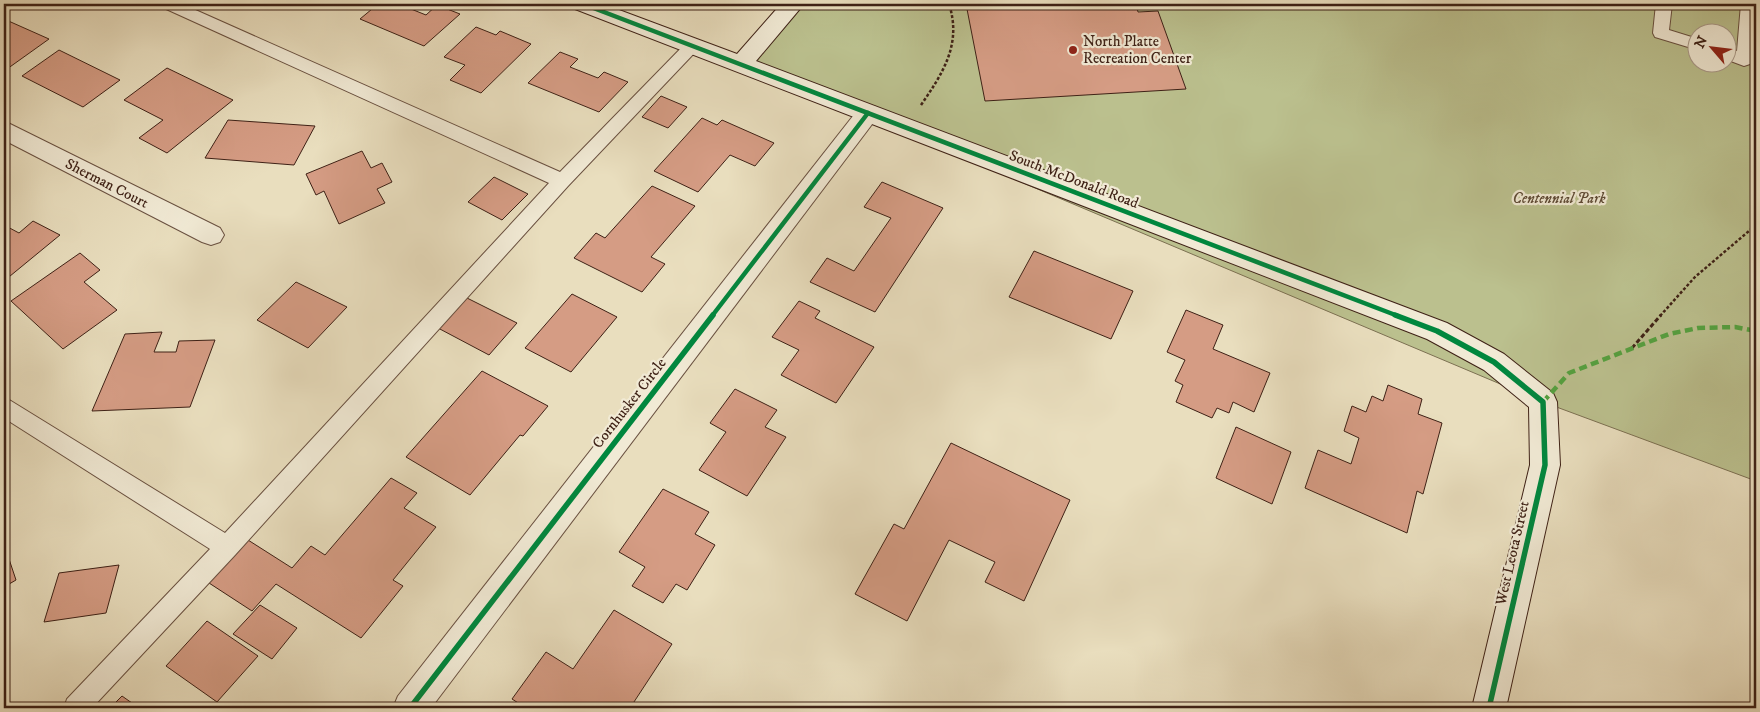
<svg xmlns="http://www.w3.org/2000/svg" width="1760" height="712" viewBox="0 0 1760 712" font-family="'IM FELL DW Pica',serif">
	<rect width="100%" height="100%" fill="#e9debe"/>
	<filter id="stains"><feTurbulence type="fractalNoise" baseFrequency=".004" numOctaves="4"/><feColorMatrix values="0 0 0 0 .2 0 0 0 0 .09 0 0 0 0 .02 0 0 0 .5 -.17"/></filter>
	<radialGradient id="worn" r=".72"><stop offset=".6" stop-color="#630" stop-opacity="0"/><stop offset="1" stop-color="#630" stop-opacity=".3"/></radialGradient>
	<path fill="#bbc08e" stroke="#7c7052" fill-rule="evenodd" d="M796,4h960v477l-213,-79 -802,-338zM1698,32h30v30h-30z"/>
	<g fill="#d59c84" stroke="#3e2116">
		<path d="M378,4h39l-6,5 15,6 11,-10 23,9 -36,32 -64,-27z"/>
		<path d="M966,4h170l2,8 20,-1 28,78 -201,12z"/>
		<path d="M4,19l45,20 -42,30 -3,-2z"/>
		<path d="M476,27l20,8 4,-4 31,13 -50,49 -31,-13 15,-15 -21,-8z"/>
		<path d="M59,50l61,30 -37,27 -61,-31z"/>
		<path d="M560,52l18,7 -8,8 28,11 6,-6 24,10 -29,30 -71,-29z"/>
		<path d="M167,68l66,32 -66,53 -28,-15 24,-18 -39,-20z"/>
		<path d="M661,96l26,11 -19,21 -26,-11z"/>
		<path d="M702,118l15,7 5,-5 52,23 -19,23 -25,-11 -32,37 -44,-21z"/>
		<path d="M228,120l87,6 -21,39 -89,-7z"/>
		<path d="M362,151l9,17 11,-5 10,19 -15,7 8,14 -46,21 -15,-33 -8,4 -10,-21z"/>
		<path d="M494,177l34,17 -26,26 -34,-18z"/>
		<path d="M882,182l61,26 -68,104 -65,-30 17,-24 27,13 37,-53 -27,-11z"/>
		<path d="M652,186l43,20 -44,51 14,7 -23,28 -68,-34 22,-25 9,5z"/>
		<path d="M33,221l27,14 -56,46v-56l15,8z"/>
		<path d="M1034,251l99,40 -22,48 -102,-42z"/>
		<path d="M80,253l20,17 -16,12 33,28 -54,39 -52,-48z"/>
		<path d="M296,282l51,25 -39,41 -51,-28z"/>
		<path d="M572,294l45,23 -46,55 -46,-24z"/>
		<path d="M467,298l50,25 -28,32 -51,-27z"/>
		<path d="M799,301l21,10 -5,7 59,29 -38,56 -55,-28 18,-25 -27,-13z"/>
		<path d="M1186,310l37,15 -10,24 57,24 -16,39 -21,-10 -4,11 -12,-5 -5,10 -36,-16 7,-17 -8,-4 10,-21 -18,-8z"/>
		<path d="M162,332l-8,20h22l3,-11 36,-1 -25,67 -98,4 33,-77z"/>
		<path d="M482,371l66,35 -25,30 -3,-1 -50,60 -64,-38z"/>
		<path d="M1388,385l34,14 -4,15 24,9 -19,71 -6,-3 -10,42 -102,-45 13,-38 33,14 8,-26 -15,-7 8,-25 14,6 6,-16 11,5z"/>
		<path d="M735,389l42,21 -12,17 21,10 -39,59 -48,-26 27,-38 -16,-9z"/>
		<path d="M1236,427l55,25 -19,52 -56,-26z"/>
		<path d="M951,443l119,57 -46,101 -39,-19 10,-20 -46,-22 -42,81 -52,-27 39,-70 10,5z"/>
		<path d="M391,478l26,15 -13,15 32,19 -43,53 10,6 -42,52 -85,-54 -24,27 -43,-28 39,-43 44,28 19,-22 14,9z"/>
		<path d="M663,489l46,23 -14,22 20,11 -28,45 -11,-6 -13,19 -31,-17 13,-19 -26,-15z"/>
		<path d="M4,544l12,36 -12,7z"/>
		<path d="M119,565l-13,48 -62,9 15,-49z"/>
		<path d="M260,605l37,23 -25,31 -39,-25z"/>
		<path d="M614,610l58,34 -42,64h-104l-14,-9 34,-47 27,17z"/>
		<path d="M207,621l51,35 -41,46 -51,-36z"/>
		<path d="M122,696l17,12h-29z"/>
	</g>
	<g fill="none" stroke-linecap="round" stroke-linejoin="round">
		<g stroke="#695040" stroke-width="2">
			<g id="lane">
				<path d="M161,4h21l378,168 127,-130 6,-2 6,2 2,4 -133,140 -333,369 -143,153h-28l3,-9 143,-150 -206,-131v-20l7,3 214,132 324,-350 -385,-175z"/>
				<path d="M1656,4h16l-3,26 29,9v11l-43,-13 -2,-4z"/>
				<path d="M1741,4h15l-4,56 -2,4 -6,2 -16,-6v-11l9,2z"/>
			</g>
		</g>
		<g stroke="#695040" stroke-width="2">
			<g id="street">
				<path d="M868,105l8,2 4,6 -4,6 -445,589h-38l5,-12 462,-589z"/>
				<path d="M4,121l216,107 4,7 -4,7 -9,3 -9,-3 -198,-102z"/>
			</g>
		</g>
		<g stroke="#3e2116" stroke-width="2">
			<path id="secondary" d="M572,4h31l134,50 44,-50h23l-48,57 691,262 57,31 49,39 4,9 3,63 -54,243h-34l58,-243 -1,-58 -45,-37 -57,-31 -852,-330z"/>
		</g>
		<g stroke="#3e2116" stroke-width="2.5" stroke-dasharray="3 2" stroke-linecap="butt">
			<path d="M921,105c22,-32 41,-61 28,-101"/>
			<path d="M1660,316l35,-39 61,-52"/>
		</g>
		<path stroke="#3e2116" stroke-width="3" stroke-dasharray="4.5 2.5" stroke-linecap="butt" d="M1632,348l29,-33"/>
		<use href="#lane" fill="#f1ead5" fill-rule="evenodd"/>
		<use href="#street" fill="#f1ead5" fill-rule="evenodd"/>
		<use href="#secondary" fill="#f1ead5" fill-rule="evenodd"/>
		<path stroke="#54a240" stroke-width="4.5" stroke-dasharray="8 4.5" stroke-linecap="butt" d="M1543,402l26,-29 100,-39 29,-6 37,-1 21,4"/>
		<g stroke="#f1ead5" stroke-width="7">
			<g id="cycleway-far1">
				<path d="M583,4l815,312"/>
				<path d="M712,316l156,-203"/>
			</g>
		</g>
		<g stroke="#f1ead5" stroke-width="9">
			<g id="cycleway">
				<path d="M1395,315l42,16 57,31 49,40 2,63 -56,243"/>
				<path d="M410,708l303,-393"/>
			</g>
		</g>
		<use href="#cycleway-far1" stroke="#00873e" stroke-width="4.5"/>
		<use href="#cycleway" stroke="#00873e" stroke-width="5.5"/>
	</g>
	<circle fill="#8f2418" stroke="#f1ead5" stroke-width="2" cx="1073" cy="50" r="5"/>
	<g text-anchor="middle" stroke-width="4.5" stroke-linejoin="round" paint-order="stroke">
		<g font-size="15" fill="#3e2116" stroke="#f1ead5" text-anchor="start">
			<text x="1083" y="46">North Platte<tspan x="1083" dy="17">Recreation Center</tspan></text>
		</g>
		<g font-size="15" fill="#3e2116" stroke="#f1ead5">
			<text transform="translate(1074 179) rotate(21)" y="5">South McDonald Road</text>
			<text transform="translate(107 183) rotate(27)" y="5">Sherman Court</text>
			<text transform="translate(629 403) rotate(-52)" y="5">Cornhusker Circle</text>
			<text transform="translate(1512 553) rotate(-77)" y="5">West Leota Street</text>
		</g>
		<g font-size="15" font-style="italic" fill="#5d4934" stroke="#f1ead5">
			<text x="1559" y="203">Centennial Park</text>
		</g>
	</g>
	<rect width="1760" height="712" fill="none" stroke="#e9debe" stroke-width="20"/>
	<rect x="5" y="5" width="1750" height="702" fill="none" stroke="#3e2116" stroke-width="2.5"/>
	<rect x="10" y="10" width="1740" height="692" fill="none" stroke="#3e2116"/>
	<g transform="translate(1712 48) rotate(298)"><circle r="24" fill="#f1ead5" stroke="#a99a89"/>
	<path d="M0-4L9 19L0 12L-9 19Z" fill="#8f2418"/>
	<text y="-8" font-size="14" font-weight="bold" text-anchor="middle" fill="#3e2116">N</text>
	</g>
	<rect width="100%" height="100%" filter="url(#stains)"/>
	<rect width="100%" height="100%" fill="url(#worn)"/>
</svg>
